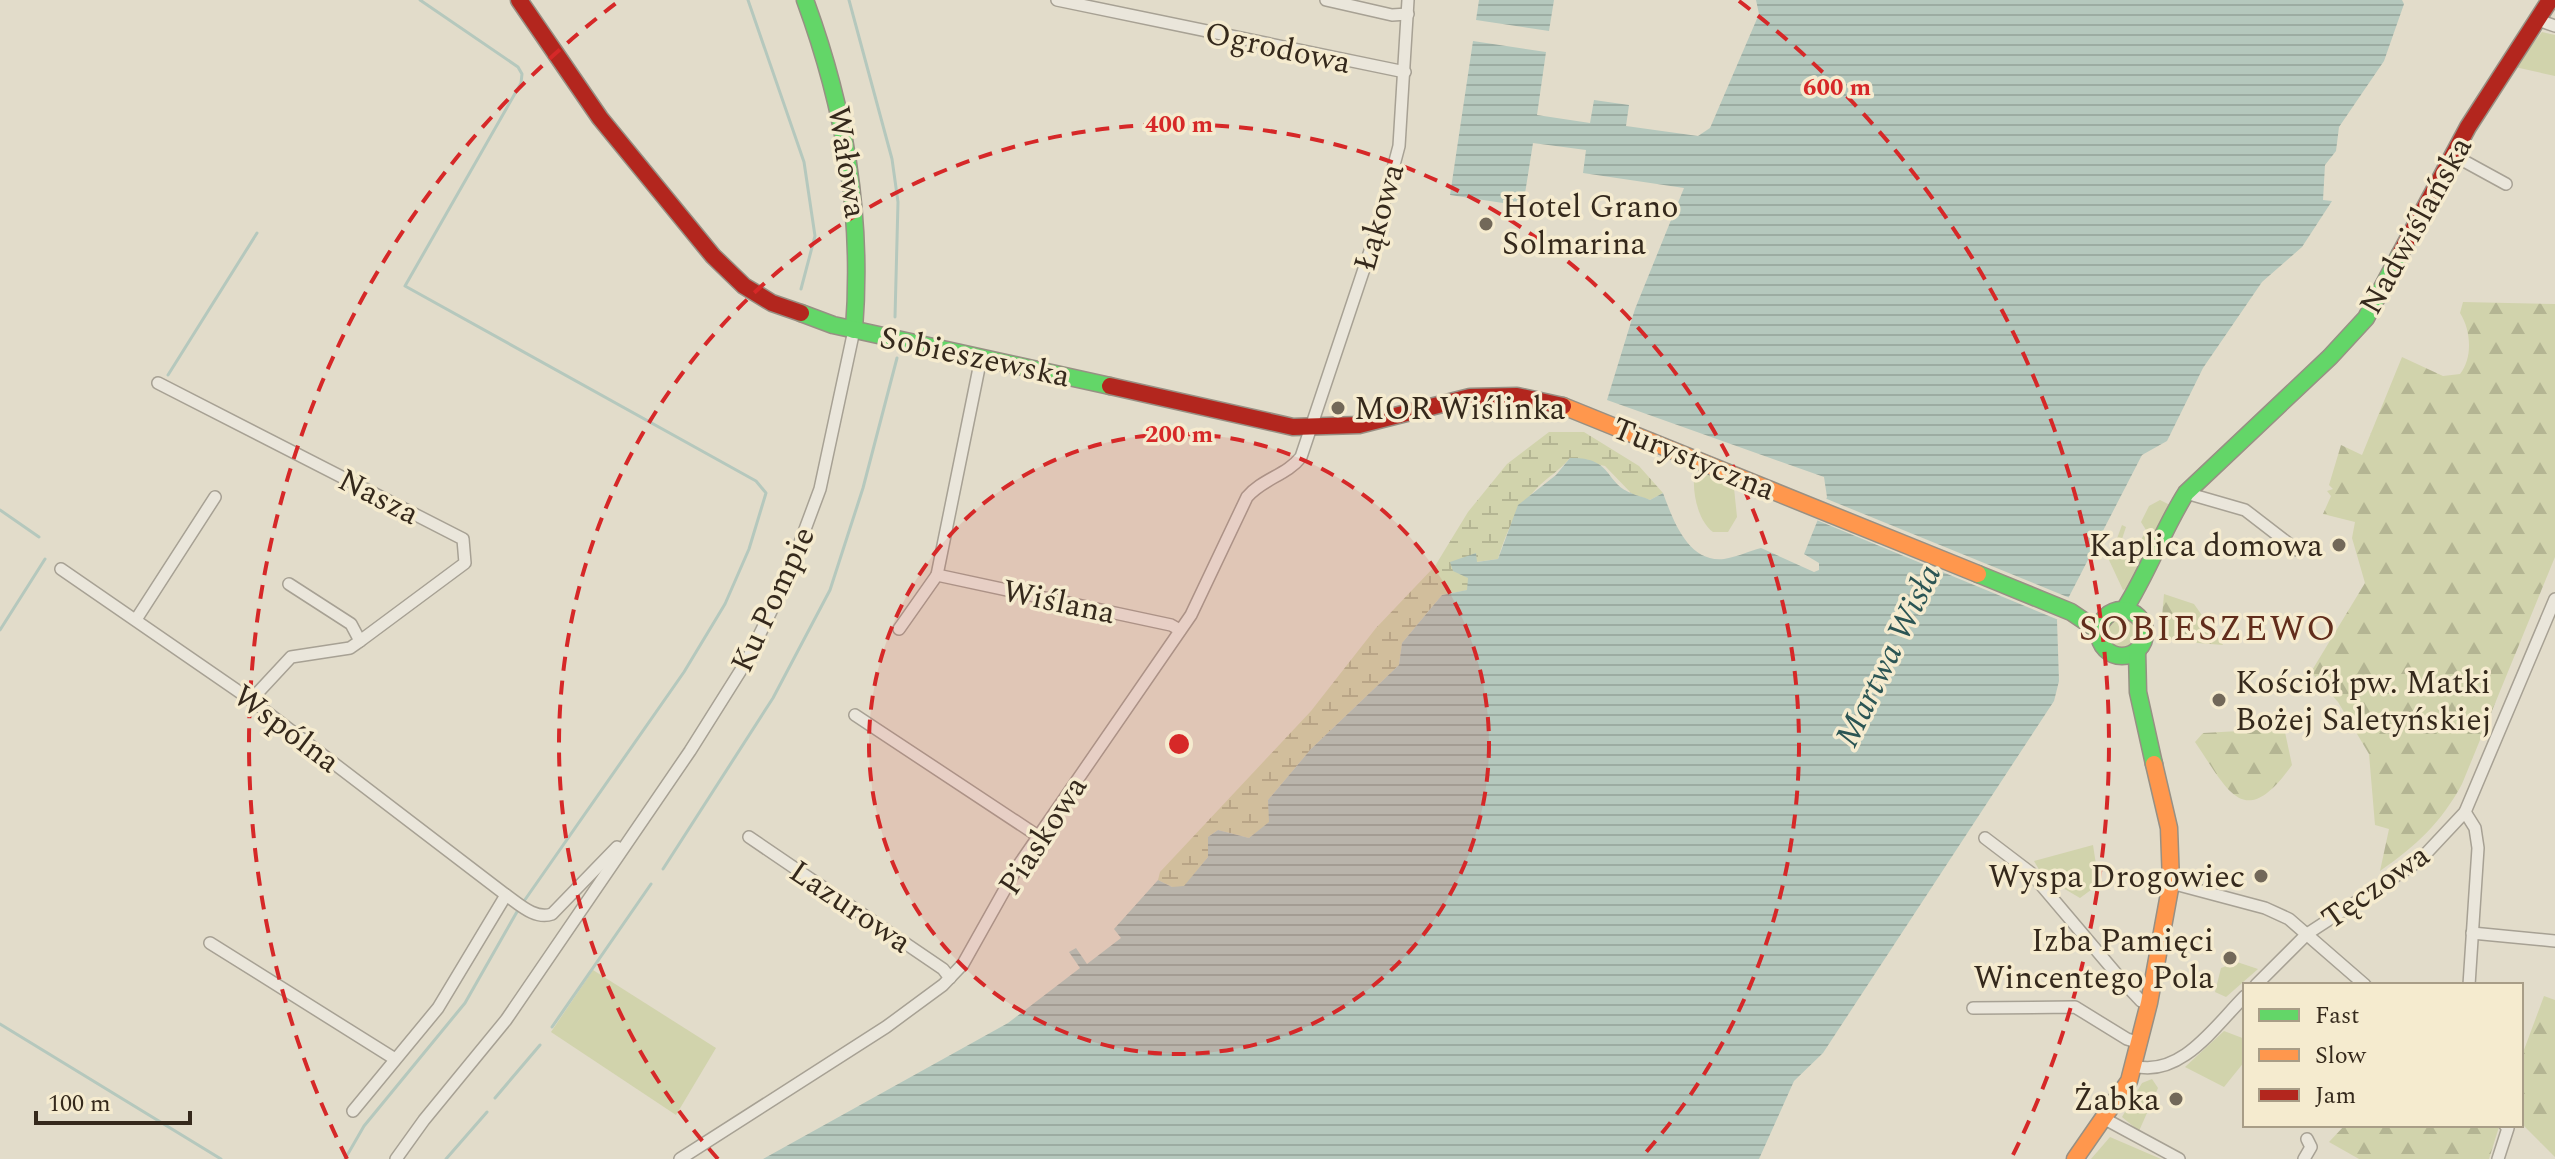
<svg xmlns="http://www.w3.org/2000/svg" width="2555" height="1159" viewBox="0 0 2555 1159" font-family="Spectral,serif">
	<defs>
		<pattern id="forest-firs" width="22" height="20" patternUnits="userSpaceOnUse" patternTransform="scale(2)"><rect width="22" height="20" fill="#d1d3ac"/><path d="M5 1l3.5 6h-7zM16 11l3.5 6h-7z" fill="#b4b593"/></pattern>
		<pattern id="wetland-marsh" width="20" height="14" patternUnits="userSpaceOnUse" patternTransform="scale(2)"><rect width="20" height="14" fill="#d1d3ac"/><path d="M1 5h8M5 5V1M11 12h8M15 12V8" fill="none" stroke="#b4b593"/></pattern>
		<pattern id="water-rules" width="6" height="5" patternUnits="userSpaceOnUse" patternTransform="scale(2)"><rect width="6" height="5" fill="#b5c8bd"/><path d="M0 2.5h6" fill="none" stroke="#9caca2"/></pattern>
	</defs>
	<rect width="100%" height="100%" fill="#e2dcca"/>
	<g fill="#d1d3ac">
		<path d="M2542,32l13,3v41l-40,-9z"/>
		<path d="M1704,470l30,18 3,29 -9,15h-15c-14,-10 -20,-36 -19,-53z"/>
		<path d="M2160,500l12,6 -40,81 -9,3 -14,-30 13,-35 4,2 -8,24 14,7 14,-28 -5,-8 8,-16z"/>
		<circle cx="2122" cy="633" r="15"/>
		<path d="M2093,845l6,39 -19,14 -17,-10 -9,7 -20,-34z"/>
		<path d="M2237,962l21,7 -32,28 -11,-5 6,-24z"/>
		<path d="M593,970l123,78 -40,67 -125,-83z"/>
		<path d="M2224,1031l21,8v22l-21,26 -39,-20z"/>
		<path d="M2152,1079l6,9 -19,43 -17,-14 20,-34z"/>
		<path d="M2110,1137l51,22h-70z"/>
	</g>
	<g fill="url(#forest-firs)">
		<path d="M2463,302l92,2v253l-93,227c-21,39 -46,62 -82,87l9,-42 -14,-4 -6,-71 -31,-52 -27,-30 54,-89 -13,-45 3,-16 -32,-8 8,-18 -4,-5 6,-2 -4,-4 12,-40 21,10 40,-98 41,19 17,-2c13,-16 11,-44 0,-61z"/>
		<path d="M2164,594l30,10 29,41 -63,-5z"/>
		<path d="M2261,721l24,11 7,33c-48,67 -63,27 -97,-23l8,-9 55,-3z"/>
		<path d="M2544,996l11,4v157l-34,-34v-65z"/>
		<path d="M2345,1125h152l2,2 -10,32h-130l-30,-17z"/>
	</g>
	<path fill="url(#wetland-marsh)" d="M1549,432h35l55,34 24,27 -13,7 -18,-6 -27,-28 -35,-8c-10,12 -22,19 -33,30 -20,20 -31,44 -39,71l-22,3v-9l-8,37 -26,5 -40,48 -3,22 -88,84 -43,51 2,22 -21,16 -31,-8 -10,7v20l-24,30h-12l-14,-7 2,-8 151,-161 65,-83 59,-62 33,-54 39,-48z"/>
	<g fill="url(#water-rules)">
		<path d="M1479,0h75l-5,31 -73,-11z"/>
		<path d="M1756,0h646l2,4 -20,57 -45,66 -3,24 -11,14 -2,35 9,1 -30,46 -40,35 -59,86 -36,73 -25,14 -85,165 2,61 -5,20 -231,352 -29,28 -35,78h-996l245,-136 72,-55 -11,-16 7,-4 11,16 34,-26 -7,-9 44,-49 14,7 12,-1 24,-29v-20l10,-7 31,8 20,-16 -1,-22 43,-51 88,-84 3,-22 40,-48 25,-5 1,-12 -15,-7 -3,-9 26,-9 1,9 21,-3 20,-54 38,-30 14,-17c43,-1 34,24 61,35 6,3 13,4 19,7l13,-7c10,27 25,70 61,66 13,-2 25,-8 37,-11l53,24 5,-2v-7l-15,-9 23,-57 -3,-20 -217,-77 28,-91 49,-121 -101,-15 3,-23 -53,-7 -10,63 -73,-11 23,-154 73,11 -9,63 53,8 4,-23 35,5 -3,21 72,10 12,-8 49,-114z"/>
	</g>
	<path fill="#e2dcca" d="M1822,497l248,101 -9,23 -247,-102z"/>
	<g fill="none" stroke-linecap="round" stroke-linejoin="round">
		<g stroke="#b5c8bd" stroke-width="3">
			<path d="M420,0l98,67 4,7 -1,9 -116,203 351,195 10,12 -17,56 -24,55 -41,68 -162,232"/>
			<path d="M748,0l56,162 11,74 -14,53"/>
			<path d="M849,0l43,159 6,43 -3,115"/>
			<path d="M168,375l89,-142"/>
			<path d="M0,510l39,27"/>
			<path d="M0,630l45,-71"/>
			<path d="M663,869l110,-171 57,-108 33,-102 34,-130"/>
			<path d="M0,1024l221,135"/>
			<path d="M552,1027l99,-143"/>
			<path d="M495,1098l45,-53"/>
			<path d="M345,1159l19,-33 101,-123 53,-93"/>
			<path d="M446,1159l41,-47"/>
		</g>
		<g stroke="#a7a194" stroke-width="14">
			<g id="street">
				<path d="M1057,0l348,72"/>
				<path d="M1326,0l66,15 16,-1"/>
				<path d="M2538,20l17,6"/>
				<path d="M2453,155l53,29"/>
				<path d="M981,358l-44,217 234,50 9,5"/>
				<path d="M158,383l305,156 2,24 -105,78"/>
				<path d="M2186,493l59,17 52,40"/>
				<path d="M61,569l190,131 255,195"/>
				<path d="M137,618l78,-121"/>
				<path d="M899,629l38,-54"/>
				<path d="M251,700l40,-43 59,-9 10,-7 -9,-17 -62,-40"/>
				<path d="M855,715l183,121"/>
				<path d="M2465,812l10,16 3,20 -9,137"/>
				<path d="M749,837l194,132 7,9"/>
				<path d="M1985,838l46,35 94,111 16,17 8,2"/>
				<path d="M2171,883l94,25 24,11 76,66"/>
				<path d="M2472,933l83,8"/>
				<path d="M210,943l185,116"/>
				<path d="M2256,985l51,-51 112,-73 46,-49 90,-213"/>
				<path d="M1973,1008l102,-1 52,32 13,4"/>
				<path d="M2134,1066c47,12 81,-40 111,-70"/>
				<path d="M353,1111l85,-103 68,-113c13,9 29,25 46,19l65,-67"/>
				<path d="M2105,1119l74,40"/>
				<path d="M396,1159l28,-39 82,-100 184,-269 56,-89 39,-79 35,-94 34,-159"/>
				<path d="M680,1159l206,-132 57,-42 20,-21 55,-98 173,-251 56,-118c15,-18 40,-22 54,-40l75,-224 23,-87 9,-146"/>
				<path d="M2304,1159l7,-12 -4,-8"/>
				<path d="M2498,1159l10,-31 -3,-3"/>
			</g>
		</g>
		<g stroke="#979084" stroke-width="19">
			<g id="fast">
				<path d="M805,0c40,109 58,214 49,330"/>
				<path d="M801,313l32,12 277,61"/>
				<path d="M1978,574l93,38 28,19"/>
				<path d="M2124,610c24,-37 38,-79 62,-117l144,-136 36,-39 34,-64"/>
				<circle cx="2122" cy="633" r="23"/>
				<path d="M2137,651l1,41 16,72"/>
			</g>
		</g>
		<g stroke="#979084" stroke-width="19">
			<g id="slow">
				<path d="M1563,406l415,168"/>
				<path d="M2075,1159l54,-78 20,-78 22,-120 -2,-55 -15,-64"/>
			</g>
		</g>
		<g stroke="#979084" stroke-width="19">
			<g id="jam">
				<path d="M519,0l81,118 113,138 31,30 28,17 29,10"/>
				<path d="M2400,254l68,-127 82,-127"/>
				<path d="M1110,386l183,41 66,-2 111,-28 47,-1 46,10"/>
			</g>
		</g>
		<use href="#street" stroke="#eae6db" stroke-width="11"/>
		<use href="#fast" stroke="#63d668" stroke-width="16"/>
		<use href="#slow" stroke="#ff974d" stroke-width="16"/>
		<use href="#jam" stroke="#b3261e" stroke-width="16"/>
	</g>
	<circle cx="1179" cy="744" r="310" fill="#d62828" fill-opacity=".12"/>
	<g fill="none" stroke="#d62828" stroke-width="4" stroke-dasharray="14 10">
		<circle cx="1179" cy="744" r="310"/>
		<path d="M718 1159A620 620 0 1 1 1640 1159"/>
		<path d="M347 1159A930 930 0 0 1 619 1M1739 1A930 930 0 0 1 2011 1159"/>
	</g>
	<g fill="#726859" stroke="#f5ebcf" stroke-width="3">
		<circle cx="1486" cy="224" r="8"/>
		<circle cx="1338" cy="408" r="8"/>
		<circle cx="2339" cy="545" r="8"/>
		<circle cx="2219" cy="700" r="8"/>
		<circle cx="2261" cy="876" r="8"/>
		<circle cx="2230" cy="958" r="8"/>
		<circle cx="2176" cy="1099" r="8"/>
	</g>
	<g text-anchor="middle" stroke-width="7" stroke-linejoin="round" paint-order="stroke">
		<g font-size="32" fill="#35291c" stroke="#f5ebcf">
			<text transform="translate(1278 47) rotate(12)" y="11">Ogrodowa</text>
			<text transform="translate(848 162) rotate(81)" y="11">Wałowa</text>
			<text transform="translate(1378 217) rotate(-74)" y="11">Łąkowa</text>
			<text transform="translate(2415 225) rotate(-61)" y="11">Nadwiślańska</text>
			<text transform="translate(975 356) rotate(12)" y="11">Sobieszewska</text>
			<text transform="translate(1694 458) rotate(22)" y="11">Turystyczna</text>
			<text transform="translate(379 496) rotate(27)" y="11">Nasza</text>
			<text transform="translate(772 599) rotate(-65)" y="11">Ku Pompie</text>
			<text transform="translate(1059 601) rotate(12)" y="11">Wiślana</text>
			<text transform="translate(287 728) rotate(37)" y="11">Wspólna</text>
			<text transform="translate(1042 835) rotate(-57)" y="11">Piaskowa</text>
			<text transform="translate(2375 886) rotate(-35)" y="11">Tęczowa</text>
			<text transform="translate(851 906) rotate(34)" y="11">Lazurowa</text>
		</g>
		<g font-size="32" fill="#35291c" stroke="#f5ebcf" text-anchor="end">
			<text x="1502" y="217" text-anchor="start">Hotel Grano<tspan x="1502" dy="37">Solmarina</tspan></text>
			<text x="1354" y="419" text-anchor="start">MOR Wiślinka</text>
			<text x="2323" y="556">Kaplica domowa</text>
			<text x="2235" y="693" text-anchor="start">Kościół pw. Matki<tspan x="2235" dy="37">Bożej Saletyńskiej</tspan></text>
			<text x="2245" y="887">Wyspa Drogowiec</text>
			<text x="2214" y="951">Izba Pamięci<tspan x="2214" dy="37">Wincentego Pola</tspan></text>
			<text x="2160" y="1110">Żabka</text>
		</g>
		<g font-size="34" font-style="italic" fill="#2b5554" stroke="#f5ebcf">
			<text transform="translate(1887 655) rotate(-64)" y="12">Martwa Wisła</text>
		</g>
		<g font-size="36" letter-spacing="2" fill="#622d1c" stroke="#f5ebcf">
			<text x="2208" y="640">SOBIESZEWO</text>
		</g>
	</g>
	<circle cx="1179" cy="744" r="12" fill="#d62828" stroke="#f5ebcf" stroke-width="4"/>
	<g font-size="24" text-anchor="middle" font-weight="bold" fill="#d62828" stroke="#f5ebcf" stroke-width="7" stroke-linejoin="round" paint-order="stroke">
		<text x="1837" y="95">600 m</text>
		<text x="1179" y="132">400 m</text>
		<text x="1179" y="442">200 m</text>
	</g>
	<rect x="2243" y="983" width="280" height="144" fill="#f5ebcf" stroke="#a89d87" stroke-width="2"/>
	<rect x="2259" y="1009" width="40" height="12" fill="#63d668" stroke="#a89d87" stroke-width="2"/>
	<text x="2315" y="1023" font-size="24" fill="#35291c">Fast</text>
	<rect x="2259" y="1049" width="40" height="12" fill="#ff974d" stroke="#a89d87" stroke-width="2"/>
	<text x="2315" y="1063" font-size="24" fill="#35291c">Slow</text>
	<rect x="2259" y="1089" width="40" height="12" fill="#b3261e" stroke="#a89d87" stroke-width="2"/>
	<text x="2315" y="1103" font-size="24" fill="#35291c">Jam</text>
	<path d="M36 1111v12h154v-12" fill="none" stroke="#35291c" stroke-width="4"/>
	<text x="48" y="1111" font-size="24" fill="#35291c" stroke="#f5ebcf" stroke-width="6" paint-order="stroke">100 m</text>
</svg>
